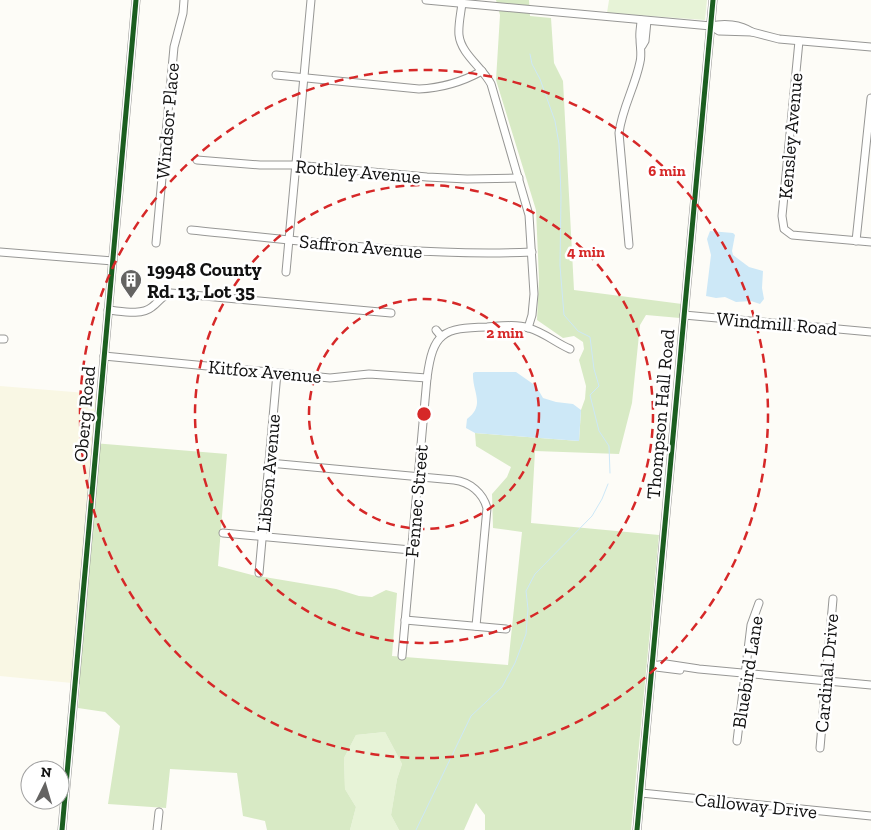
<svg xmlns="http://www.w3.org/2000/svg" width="871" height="830" viewBox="0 0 871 830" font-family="'Zilla Slab',serif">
	<rect width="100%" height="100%" fill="#fdfcf7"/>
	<path fill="#f9f7e4" d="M0,386l98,8 -26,289 -72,-7z"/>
	<g fill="#e7f3d7">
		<path d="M609,0h98l-2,20 -98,-7z"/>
		<path d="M385,732l17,32 -5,15 -6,36 8,15h-49l6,-23 -11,-18 -1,-31 12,-23z"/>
	</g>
	<path fill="#d8eac5" d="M496,0h33l1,16 21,2 3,45 9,18 11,209 108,14 -2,14 -34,-3 -6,10 -8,78 -13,51 -84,-3 -4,72 128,12 -28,295h-146v-15l-9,-12 -12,27h-65l-8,-15 6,-36 5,-15 -17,-32 -29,3 -12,23 1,31 11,18 -6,23h-83l-2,-9 -22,-5 -6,-43 -67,-4 -4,39 -58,-4 12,-78 -15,-14 -27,-4 2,-24 -8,-1 21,-240 134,11 -9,112 34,9 84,14 23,7 13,1 14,-7 11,3 -5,63 116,9 14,-133 -29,-4 -1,-34 15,-17 4,-10 -35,-21 -1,-13 104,8 2,-31 4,-11 1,-13 -7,-26 5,-11 -1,-7 -9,-6 -11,2 -26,-18 2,-41 -3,-69 -40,-130 4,-65z"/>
	<g fill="#cde8f7">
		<path d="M710,231l23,2 2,2 -3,16 1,4 16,12 14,4 -1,17 2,11 -4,5 -9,-3 -15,1 -11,-5 -9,1 -10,-2 5,-41 -4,-16z"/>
		<path d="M475,372h41l20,14 7,12 13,4 17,2 8,6 -2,31 -104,-8 -9,-5 1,-9c19,-14 5,-27 6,-46z"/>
	</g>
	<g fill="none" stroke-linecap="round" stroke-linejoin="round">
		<g stroke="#cde8f7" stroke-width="1">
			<path d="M530,54l2,10 8,15 15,42 4,23 2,52 -1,70 4,49 14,16 12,6 4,32 5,17 -9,9 9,36 10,15 1,27"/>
			<path d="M416,830l55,-114 31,-29 13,-24 11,-29 2,-25 -2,-18 9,-17 57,-58 10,-17 6,-15"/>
		</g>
		<g stroke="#979795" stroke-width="9">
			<g id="minor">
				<path d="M426,0l285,26c13,-3 29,-2 41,6"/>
				<path d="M462,3c-1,10 -4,22 -3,32 2,19 23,32 32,49l38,131 5,79 -2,21 -4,13"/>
				<path d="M711,26l8,5 33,1 27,7 92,8"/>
				<path d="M799,41l-17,175 2,13 8,6 79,7"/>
				<path d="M642,46l3,-5 2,-20"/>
				<path d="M276,75l143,14c24,-1 43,-7 63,-18"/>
				<path d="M197,160l63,5h35l132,12 40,2 52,-1"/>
				<path d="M191,230c113,11 227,27 341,22"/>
				<path d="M856,241l15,-143"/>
				<path d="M156,243l18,-196 9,-34 1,-13"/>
				<path d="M629,245l-10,-112c3,-25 16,-46 21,-71 2,-8 0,-15 0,-23 -1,-6 1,-13 1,-19"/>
				<path d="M0,252l113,9"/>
				<path d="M286,272l25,-272"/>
				<path d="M108,310c13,1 33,6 44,-3 7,-5 10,-12 19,-14l220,20"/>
				<path d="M684,315l187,17"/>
				<path d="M436,330l5,6"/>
				<path d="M0,339h4"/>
				<path d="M104,356l226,22 39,-4 58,4"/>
				<path d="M269,463l185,17c16,2 29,13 33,28l-11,118"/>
				<path d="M223,533l188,17"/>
				<path d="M259,573l18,-200"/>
				<path d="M405,620l101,9"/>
				<path d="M402,656l25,-278c6,-46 16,-50 60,-51 14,-1 29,-3 42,1 16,5 27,15 41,21"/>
				<path d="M652,666l14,-2 33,5 172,16"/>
				<path d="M656,667l24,3"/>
				<path d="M737,741l14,-116 8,-22"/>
				<path d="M820,748l13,-149"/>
				<path d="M641,793l230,23"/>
				<path d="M62,830l74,-830"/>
				<path d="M157,830l2,-18"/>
				<path d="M637,830l76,-830"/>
			</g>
		</g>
		<use href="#minor" stroke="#fffffe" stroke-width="7"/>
		<g stroke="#fff" stroke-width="8">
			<g id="cycleway">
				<path d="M62,830l74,-830"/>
				<path d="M637,830l76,-830"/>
			</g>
		</g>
		<use href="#cycleway" stroke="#1b5e20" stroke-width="5"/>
	</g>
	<g fill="none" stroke="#d62828" stroke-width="2.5" stroke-dasharray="9 6">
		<circle cx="424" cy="414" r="115"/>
		<circle cx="424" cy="414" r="229"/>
		<circle cx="424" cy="414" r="344"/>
	</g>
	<defs>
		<g id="building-pin" transform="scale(1.125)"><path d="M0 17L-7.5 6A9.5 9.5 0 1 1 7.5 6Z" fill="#646362" stroke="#fff"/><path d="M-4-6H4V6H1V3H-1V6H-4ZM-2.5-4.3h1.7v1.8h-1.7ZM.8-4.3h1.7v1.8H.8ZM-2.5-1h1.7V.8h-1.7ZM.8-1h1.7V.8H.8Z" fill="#fff"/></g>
	</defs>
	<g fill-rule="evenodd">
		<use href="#building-pin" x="131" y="280"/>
	</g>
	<g text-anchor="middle" stroke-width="5" stroke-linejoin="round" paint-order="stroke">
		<g font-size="19" fill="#111" stroke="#fff">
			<text transform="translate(167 121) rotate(-85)" y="7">Windsor Place</text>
			<text transform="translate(790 136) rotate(-85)" y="7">Kensley Avenue</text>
			<text transform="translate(358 171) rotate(5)" y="7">Rothley Avenue</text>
			<text transform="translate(361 246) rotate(5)" y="7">Saffron Avenue</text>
			<text transform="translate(777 323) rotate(5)" y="7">Windmill Road</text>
			<text transform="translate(265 371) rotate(5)" y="7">Kitfox Avenue</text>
			<text transform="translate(84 414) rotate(-85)" y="7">Oberg Road</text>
			<text transform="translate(660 414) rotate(-85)" y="7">Thompson Hall Road</text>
			<text transform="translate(268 473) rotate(-85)" y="7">Libson Avenue</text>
			<text transform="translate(416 501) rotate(-85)" y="7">Fennec Street</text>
			<text transform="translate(747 672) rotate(-81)" y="7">Bluebird Lane</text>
			<text transform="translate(826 673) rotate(-85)" y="7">Cardinal Drive</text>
			<text transform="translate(756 805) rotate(6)" y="7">Calloway Drive</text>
		</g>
		<g font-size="19" font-weight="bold" fill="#111" stroke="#fff" text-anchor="start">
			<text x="147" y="276">19948 County<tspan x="147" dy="22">Rd. 13, Lot 35</tspan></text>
		</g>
	</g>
	<circle cx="424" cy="414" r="8" fill="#d62828" stroke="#fff" stroke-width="2.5"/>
	<g font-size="15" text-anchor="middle" font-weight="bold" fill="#d62828" stroke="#fff" stroke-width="5" stroke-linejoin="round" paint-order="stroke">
		<text x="667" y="176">6 min</text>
		<text x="586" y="257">4 min</text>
		<text x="505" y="338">2 min</text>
	</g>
	<g transform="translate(45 785) rotate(5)"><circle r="24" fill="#ffffff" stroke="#a0a0a0"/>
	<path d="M0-4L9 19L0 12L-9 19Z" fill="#646362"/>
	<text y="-8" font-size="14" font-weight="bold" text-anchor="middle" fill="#111111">N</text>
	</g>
</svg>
